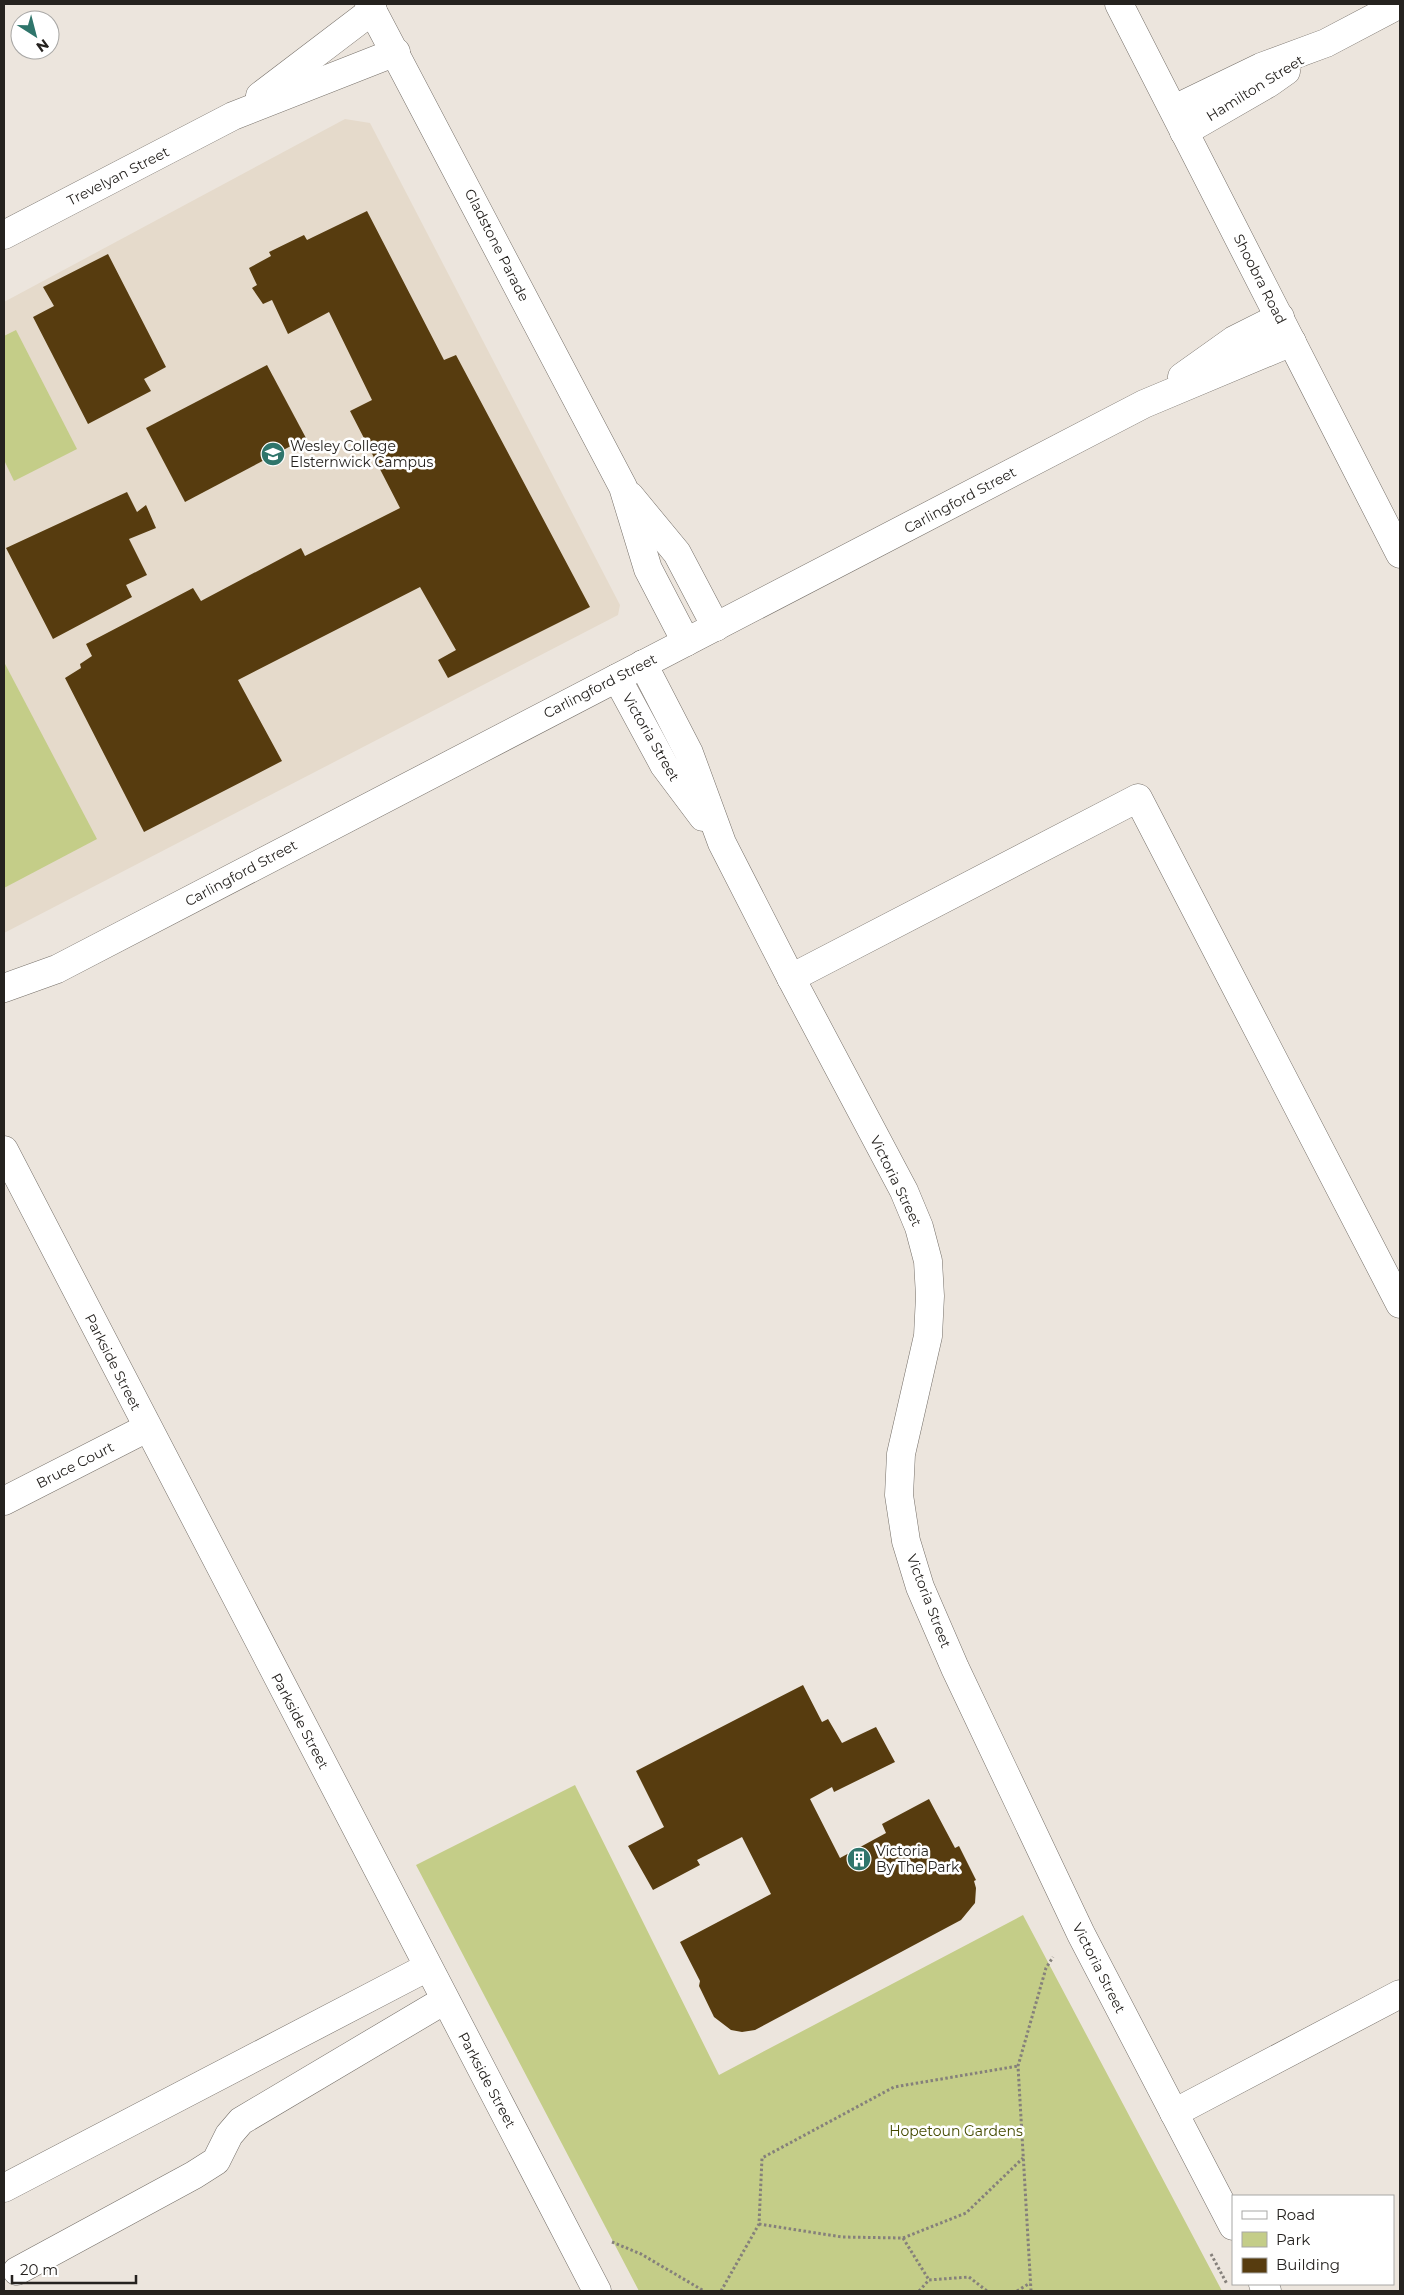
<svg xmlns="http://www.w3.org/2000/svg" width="1404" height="2295" viewBox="0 0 1404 2295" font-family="Montserrat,sans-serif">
	<rect width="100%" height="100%" fill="#ece5dd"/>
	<path fill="#e5dacb" d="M345,119l25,4 250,482 -2,10 -614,318v-631z"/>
	<g fill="#c4cd88">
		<path d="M16,330l61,119 -63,32 -10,-21v-124z"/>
		<path d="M4,662l93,177 -93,49z"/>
		<path d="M575,1785l144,290 304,-160 199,376h-583l-223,-426z"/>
	</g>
	<g fill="#573c0f">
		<path d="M367,211l77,149 12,-5 134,252 -142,71 -10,-18 18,-10 -36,-63 -182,93 44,81 -138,71 -79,-154 16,-10 -1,-4 12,-8 -6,-12 107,-56 8,13 100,-53 4,8 95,-48 -50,-97 22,-11 -43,-88 -41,22 -16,-34 -9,4 -11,-16 5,-3 -8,-17 22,-12 -2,-4 35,-17 3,5z"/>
		<path d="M108,254l58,113 -22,12 7,12 -63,33 -55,-107 21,-11 -11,-19z"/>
		<path d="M267,365l39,73 -121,64 -39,-74z"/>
		<path d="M127,492l10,20 9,-7 10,23 -27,11 18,36 -21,10 6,12 -79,42 -47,-91z"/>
		<path d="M803,1685l19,37 6,-3 14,24 34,-16 19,35 -61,30 -2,-5 -22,12 30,59 46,-25 -4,-9 47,-25 26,49 4,-2 17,34 -2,1 2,7 -1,15 -14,17 -206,110 -13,2 -11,-2 -17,-13 -15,-31 1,-5 -20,-39 91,-48 -29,-57 -45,23 3,5 -47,25 -25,-44 36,-19 -28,-56z"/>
	</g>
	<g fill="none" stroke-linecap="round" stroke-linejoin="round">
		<g stroke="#756f68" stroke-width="29">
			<g id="minor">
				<path d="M369,4l254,483 25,82 38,73"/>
				<path d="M1119,4l281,550"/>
				<path d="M260,96l113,-86"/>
				<path d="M1174,109l87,-42 65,-24 74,-39"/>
				<path d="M1184,132l85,-49 17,-12"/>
				<path d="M4,235l229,-119 163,-64"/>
				<path d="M1182,377l52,-37 46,-23"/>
				<path d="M630,496l47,57 39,74"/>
				<path d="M643,664l46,89 33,90 69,135 113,213 15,36 9,34 2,35 -2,40 -27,118 -2,41 7,46 14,46 35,81 126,266 152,292"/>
				<path d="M617,678l47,87 39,52"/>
				<path d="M791,978l347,-180 262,506"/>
				<path d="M4,988l53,-19 1087,-565 148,-62"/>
				<path d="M4,1150l593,1141"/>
				<path d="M4,1501l143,-73"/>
				<path d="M1174,2113l226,-119"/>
				<path d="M4,2188l424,-221"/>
				<path d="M17,2271l177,-96 22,-14 13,-26 12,-14 204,-121"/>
				<path d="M1263,2284l4,7"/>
			</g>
		</g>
		<g stroke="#85807b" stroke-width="3" stroke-dasharray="2.5 2.5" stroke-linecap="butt">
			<path d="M759,2224l83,13 61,1 26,42"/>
			<path d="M903,2238l63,-25 57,-55"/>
			<path d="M612,2242l29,12 63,37"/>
			<path d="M1211,2254l16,30"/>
			<path d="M721,2291l38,-67 3,-66 132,-71 124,-21"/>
			<path d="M919,2291l10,-11 40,-3 18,14"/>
			<path d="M1017,2291l13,-8"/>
			<path d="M1031,2291l-13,-225 28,-98 7,-11"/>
		</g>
		<use href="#minor" stroke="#fff" stroke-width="28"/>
	</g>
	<defs>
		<g id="school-disc" transform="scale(1.25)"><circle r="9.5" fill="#2f756b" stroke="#fff"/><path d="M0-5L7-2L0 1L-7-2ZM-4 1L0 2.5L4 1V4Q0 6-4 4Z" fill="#fff"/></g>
		<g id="building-disc" transform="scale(1.25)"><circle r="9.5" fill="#2f756b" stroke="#fff"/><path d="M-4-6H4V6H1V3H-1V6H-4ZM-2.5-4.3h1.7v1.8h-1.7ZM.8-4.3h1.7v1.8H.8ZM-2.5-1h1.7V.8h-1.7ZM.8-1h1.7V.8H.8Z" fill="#fff"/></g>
	</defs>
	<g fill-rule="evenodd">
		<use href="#school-disc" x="273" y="454"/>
		<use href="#building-disc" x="859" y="1859"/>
	</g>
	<g text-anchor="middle" stroke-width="5" stroke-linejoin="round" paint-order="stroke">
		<g font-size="14" fill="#25221f" stroke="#fff">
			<text transform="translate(1255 88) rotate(-32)" y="5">Hamilton Street</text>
			<text transform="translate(118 176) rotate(-27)" y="5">Trevelyan Street</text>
			<text transform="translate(497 245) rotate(63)" y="5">Gladstone Parade</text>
			<text transform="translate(1260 279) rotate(63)" y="5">Shoobra Road</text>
			<text transform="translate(960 500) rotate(-28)" y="5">Carlingford Street</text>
			<text transform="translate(600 686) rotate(-27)" y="5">Carlingford Street</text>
			<text transform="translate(651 737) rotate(60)" y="5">Victoria Street</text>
			<text transform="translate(241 873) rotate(-28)" y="5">Carlingford Street</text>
			<text transform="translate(896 1181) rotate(64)" y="5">Victoria Street</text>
			<text transform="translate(113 1362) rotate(63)" y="5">Parkside Street</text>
			<text transform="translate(75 1465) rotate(-27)" y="5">Bruce Court</text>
			<text transform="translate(929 1601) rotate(69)" y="5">Victoria Street</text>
			<text transform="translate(300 1721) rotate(62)" y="5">Parkside Street</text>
			<text transform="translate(1099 1968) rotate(63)" y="5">Victoria Street</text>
			<text transform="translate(487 2080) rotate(62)" y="5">Parkside Street</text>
		</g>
		<g font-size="14" fill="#25221f" stroke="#fff" text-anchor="start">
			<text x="290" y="451">Wesley College<tspan x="290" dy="16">Elsternwick Campus</tspan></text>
			<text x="876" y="1856">Victoria<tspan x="876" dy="16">By The Park</tspan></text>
		</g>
		<g font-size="14" fill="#454b01" stroke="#fff">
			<text x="956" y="2136">Hopetoun Gardens</text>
		</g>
	</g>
	<rect width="1404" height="2295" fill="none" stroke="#25221f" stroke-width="10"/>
	<rect x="1232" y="2195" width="162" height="90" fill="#ffffff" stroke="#a8a7a5"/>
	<rect x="1242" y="2211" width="25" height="8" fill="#ffffff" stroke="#a8a7a5"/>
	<text x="1276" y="2220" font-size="15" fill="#25221f">Road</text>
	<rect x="1242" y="2232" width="25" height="15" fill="#c4cd88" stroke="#a8a7a5"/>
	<text x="1276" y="2245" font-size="15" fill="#25221f">Park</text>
	<rect x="1242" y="2258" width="25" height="15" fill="#573c0f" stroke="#a8a7a5"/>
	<text x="1276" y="2270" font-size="15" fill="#25221f">Building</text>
	<g transform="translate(35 35) rotate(144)"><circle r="24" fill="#ffffff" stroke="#a8a7a5"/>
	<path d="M0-4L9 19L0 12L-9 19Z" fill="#2f756b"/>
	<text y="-8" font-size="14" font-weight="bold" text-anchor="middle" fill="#25221f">N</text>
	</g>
	<path d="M12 2275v8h124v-8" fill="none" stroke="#25221f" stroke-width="2.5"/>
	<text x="20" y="2275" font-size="15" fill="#25221f" stroke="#ffffff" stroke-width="4" paint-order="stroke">20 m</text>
</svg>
